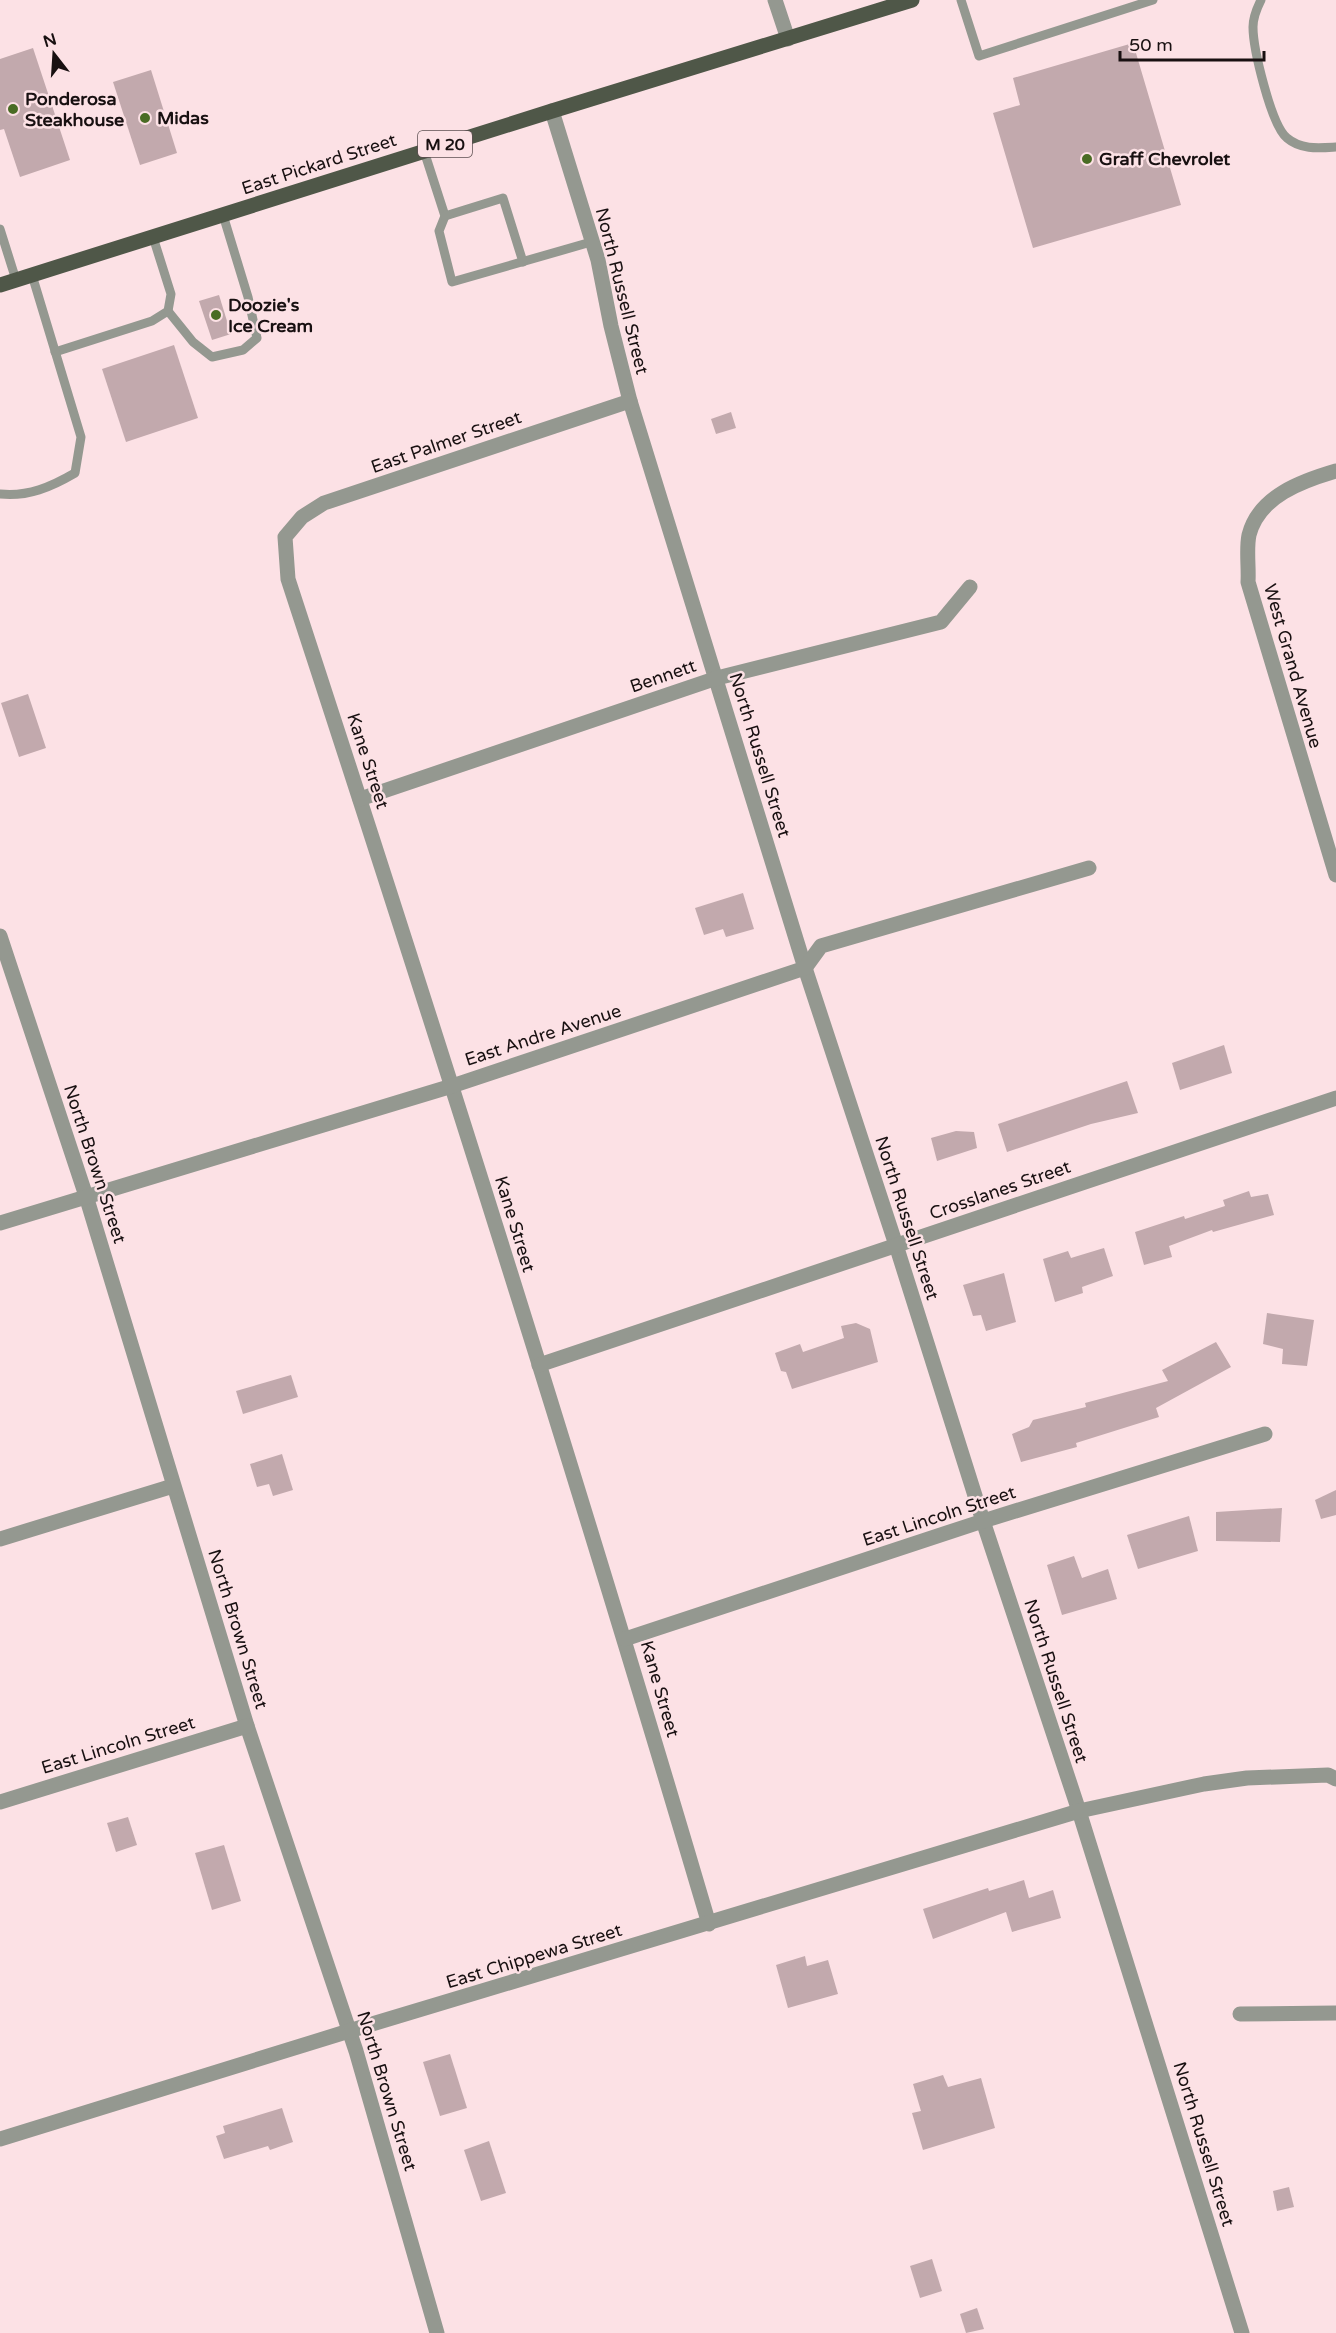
<svg xmlns="http://www.w3.org/2000/svg" width="1336" height="2333" viewBox="0 0 1336 2333" font-family="'Varela Round',sans-serif">
	<rect width="100%" height="100%" fill="#fce1e5"/>
	<g fill="#c2a9ad">
		<path d="M1133,43l48,162 -148,43 -40,-135 27,-8 -7,-27z"/>
		<path d="M33,48l37,112 -50,17 -16,-48 -4,1v-71z"/>
		<path d="M151,70l26,83 -37,12 -27,-83z"/>
		<path d="M219,295l12,39 -19,6 -13,-39z"/>
		<path d="M174,345l24,73 -72,24 -24,-73z"/>
		<path d="M731,412l5,16 -20,6 -5,-15z"/>
		<path d="M28,694l18,54 -27,9 -18,-54z"/>
		<path d="M743,893l11,36 -28,8 -3,-8 -19,6 -9,-27z"/>
		<path d="M1224,1045l8,28 -52,17 -8,-27z"/>
		<path d="M1127,1081l11,32 -47,11 -84,28 -9,-28z"/>
		<path d="M956,1131l18,1 3,16 -40,13 -6,-23z"/>
		<path d="M1249,1191l2,6 17,-3 6,21 -61,17 -1,-2 -43,16 3,11 -28,8 -9,-33 49,-16 1,3 40,-13 -2,-6z"/>
		<path d="M1104,1248l9,28 -31,11 1,6 -28,9 -12,-43 25,-8 3,7z"/>
		<path d="M1004,1273l12,49 -30,9 -5,-16 -8,1 -10,-31z"/>
		<path d="M1267,1313l47,7 -7,46 -25,-2 1,-15 -20,-5z"/>
		<path d="M856,1323l14,6 8,33 -86,27 -6,-17 -5,-1 -6,-18 25,-9 3,8 41,-14 -3,-12z"/>
		<path d="M1216,1342l15,25 -75,41 3,9 -83,26 1,4 -56,15 -9,-28 17,-7 4,-7 53,-13 -1,-4 83,-22 -6,-11z"/>
		<path d="M291,1375l7,22 -55,17 -7,-23z"/>
		<path d="M282,1454l11,36 -20,6 -4,-12 -12,3 -7,-23z"/>
		<path d="M1336,1490v25l-15,4 -6,-19z"/>
		<path d="M1282,1508l-2,34 -64,-1v-29z"/>
		<path d="M1189,1516l9,35 -60,18 -11,-34z"/>
		<path d="M1074,1556l8,22 26,-9 9,30 -55,16 -15,-50z"/>
		<path d="M128,1817l9,28 -21,7 -9,-29z"/>
		<path d="M224,1845l17,56 -29,9 -17,-57z"/>
		<path d="M1024,1880l5,18 24,-8 8,28 -49,14 -6,-20 -73,27 -10,-30 65,-21 1,3z"/>
		<path d="M805,1956l2,10 21,-6 10,34 -50,14 -12,-43z"/>
		<path d="M450,2054l17,54 -27,8 -17,-54z"/>
		<path d="M943,2075l5,12 33,-9 14,50 -72,22 -11,-37 9,-2 -8,-27z"/>
		<path d="M282,2108l11,34 -23,8 -2,-4 -44,13 -8,-23 9,-3 -2,-7z"/>
		<path d="M489,2141l17,52 -25,8 -17,-51z"/>
		<path d="M1289,2187l5,20 -17,4 -4,-20z"/>
		<path d="M932,2259l10,32 -22,7 -10,-32z"/>
		<path d="M977,2308l7,21 -18,4 -6,-19z"/>
	</g>
	<g fill="none" stroke-linecap="round" stroke-linejoin="round">
		<g stroke="#949890" stroke-width="9">
			<path d="M961,0l18,56 174,-56"/>
			<path d="M1261,0c-4,8 -8,18 -8,27 0,21 18,98 34,111 14,12 32,10 49,9"/>
			<path d="M424,151l21,65 -6,15 13,51 139,-40"/>
			<path d="M445,216l58,-18 20,64"/>
			<path d="M0,229l16,51"/>
			<path d="M168,311l25,31 19,15 31,-7 14,-12 -9,-41 -25,-82"/>
			<path d="M55,352l97,-31 16,-10 3,-17 -18,-57"/>
			<path d="M0,494c28,3 51,-7 75,-21l6,-36 -49,-162"/>
		</g>
		<g stroke="#949890" stroke-width="15">
			<path d="M775,0l13,39"/>
			<path d="M552,111l46,149 13,66 19,75 175,567 91,277 87,276 96,290 163,522"/>
			<path d="M630,401l-306,102 -22,14 -17,20 3,42c146,446 288,894 421,1345"/>
			<path d="M1336,471c-34,10 -77,25 -87,64 -3,14 0,33 -1,47l88,293"/>
			<path d="M360,799l357,-121 224,-56 29,-35"/>
			<path d="M0,936l86,260 161,530 109,325 81,282"/>
			<path d="M0,1223l452,-137 353,-118 16,-22 268,-78"/>
			<path d="M539,1365l797,-267"/>
			<path d="M0,1539l173,-53"/>
			<path d="M625,1639l358,-118 282,-87"/>
			<path d="M0,1802l247,-76"/>
			<path d="M1240,2014l96,-1"/>
			<path d="M0,2139l349,-108 730,-220 125,-27 43,-6 81,-3 8,4"/>
		</g>
		<path stroke="#4f5748" stroke-width="15" d="M0,285l552,-174 360,-111"/>
	</g>
	<g fill="#496c24" stroke="#fce1e5" stroke-width="2">
		<circle cx="13" cy="109" r="6"/>
		<circle cx="145" cy="118" r="6"/>
		<circle cx="1087" cy="159" r="6"/>
		<circle cx="216" cy="315" r="6"/>
	</g>
	<g text-anchor="middle" stroke-width="5" stroke-linejoin="round" paint-order="stroke">
		<rect fill="#fce1e5" stroke="#5c4f51" stroke-width="1.5" x="418" y="131" width="54" height="26" rx="4.5"/>
		<g font-size="16" font-weight="bold" fill="#181011">
			<text x="445" y="150">M 20</text>
		</g>
		<g font-size="18" font-weight="bold" fill="#181011" stroke="#fce1e5" text-anchor="start">
			<text x="25" y="105">Ponderosa<tspan x="25" dy="21">Steakhouse</tspan></text>
			<text x="157" y="124">Midas</text>
			<text x="1099" y="165">Graff Chevrolet</text>
			<text x="228" y="311">Doozie's<tspan x="228" dy="21">Ice Cream</tspan></text>
		</g>
		<g font-size="18" fill="#181011" stroke="#fce1e5">
			<text transform="translate(319 164) rotate(-18)" y="6">East Pickard Street</text>
			<text transform="translate(622 291) rotate(76)" y="6">North Russell Street</text>
			<text transform="translate(446 442) rotate(-19)" y="6">East Palmer Street</text>
			<text transform="translate(1293 666) rotate(74)" y="6">West Grand Avenue</text>
			<text transform="translate(663 676) rotate(-19)" y="6">Bennett</text>
			<text transform="translate(760 755) rotate(73)" y="6">North Russell Street</text>
			<text transform="translate(368 761) rotate(72)" y="6">Kane Street</text>
			<text transform="translate(543 1035) rotate(-18)" y="6">East Andre Avenue</text>
			<text transform="translate(95 1164) rotate(72)" y="6">North Brown Street</text>
			<text transform="translate(1000 1190) rotate(-19)" y="6">Crosslanes Street</text>
			<text transform="translate(907 1218) rotate(72)" y="6">North Russell Street</text>
			<text transform="translate(515 1224) rotate(73)" y="6">Kane Street</text>
			<text transform="translate(939 1516) rotate(-18)" y="6">East Lincoln Street</text>
			<text transform="translate(238 1629) rotate(73)" y="6">North Brown Street</text>
			<text transform="translate(1056 1681) rotate(72)" y="6">North Russell Street</text>
			<text transform="translate(660 1689) rotate(74)" y="6">Kane Street</text>
			<text transform="translate(118 1745) rotate(-17)" y="6">East Lincoln Street</text>
			<text transform="translate(534 1956) rotate(-17)" y="6">East Chippewa Street</text>
			<text transform="translate(387 2091) rotate(73)" y="6">North Brown Street</text>
			<text transform="translate(1204 2144) rotate(73)" y="6">North Russell Street</text>
		</g>
	</g>
	<g transform="translate(54 54) rotate(343)" stroke="#fce1e5" stroke-width="4.5" paint-order="stroke">
	<path d="M0-4.5L10 22L0 15L-10 22Z" fill="#181011"/>
	<text y="-9" font-size="16" font-weight="bold" text-anchor="middle" fill="#181011">N</text>
	</g>
	<path d="M1120 51v9h144v-9" fill="none" stroke="#181011" stroke-width="3"/>
	<text x="1129" y="51" font-size="18" fill="#181011" stroke="#fce1e5" stroke-width="4.5" paint-order="stroke">50 m</text>
</svg>
